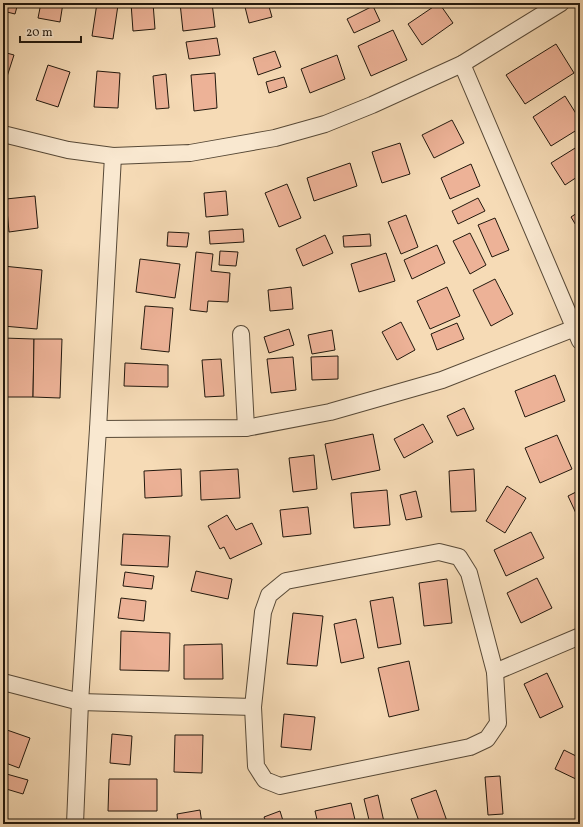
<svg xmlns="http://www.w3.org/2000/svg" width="583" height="827" viewBox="0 0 583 827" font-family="Vollkorn,serif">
	<rect width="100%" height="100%" fill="#f6dbb6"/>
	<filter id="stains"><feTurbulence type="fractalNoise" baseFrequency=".005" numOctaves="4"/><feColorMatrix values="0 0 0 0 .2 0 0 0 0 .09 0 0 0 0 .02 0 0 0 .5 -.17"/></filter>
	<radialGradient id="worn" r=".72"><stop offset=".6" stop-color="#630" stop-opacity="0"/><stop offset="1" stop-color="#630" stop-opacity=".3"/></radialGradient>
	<g fill="#edb297" stroke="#22180d">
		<path d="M3,3h15l-3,11 -12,-3z"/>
		<path d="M41,3h22l-3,19 -22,-4z"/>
		<path d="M97,3h7l14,2 -5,34 -21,-3z"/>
		<path d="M131,3h22l2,26 -22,2z"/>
		<path d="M180,3h32l3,24 -32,4z"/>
		<path d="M244,3h24l4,14 -23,6z"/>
		<path d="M439,3l14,20 -31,22 -14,-21z"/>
		<path d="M373,6l7,15 -26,12 -7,-14z"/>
		<path d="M393,30l14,30 -36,16 -13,-30z"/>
		<path d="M217,38l3,17 -31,4 -3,-17z"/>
		<path d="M556,44l18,29 -49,31 -19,-29z"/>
		<path d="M275,51l6,16 -23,8 -5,-17z"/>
		<path d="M3,52l11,3 -11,34z"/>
		<path d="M337,55l8,24 -35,14 -9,-24z"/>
		<path d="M48,65l22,7 -12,35 -22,-7z"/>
		<path d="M97,71l23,2 -2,35 -24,-1z"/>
		<path d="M215,73l2,35 -23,3 -3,-36z"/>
		<path d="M166,74l3,34 -13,1 -3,-33z"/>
		<path d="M284,77l3,10 -18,6 -3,-11z"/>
		<path d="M565,96l15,24v8l-29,18 -18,-29z"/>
		<path d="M452,120l12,23 -30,15 -12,-23z"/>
		<path d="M400,143l10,31 -28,9 -10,-31z"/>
		<path d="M580,145v30l-15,10 -14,-22z"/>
		<path d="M350,163l7,23 -43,15 -7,-23z"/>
		<path d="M471,164l9,22 -30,13 -9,-21z"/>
		<path d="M287,184l14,34 -22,9 -14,-34z"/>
		<path d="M226,191l2,24 -22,2 -2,-24z"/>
		<path d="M35,196l3,32 -29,4 -3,-33z"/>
		<path d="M478,198l7,13 -27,13 -6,-13z"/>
		<path d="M580,211v21l-9,-15z"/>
		<path d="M406,215l12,32 -17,7 -13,-32z"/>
		<path d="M495,218l14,32 -17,7 -14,-32z"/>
		<path d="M243,229l1,13 -34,2 -1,-13z"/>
		<path d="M168,232l21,1 -2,14 -20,-1z"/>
		<path d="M470,233l16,32 -16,9 -17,-33z"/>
		<path d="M370,234l1,12 -27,1 -1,-11z"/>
		<path d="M325,235l8,18 -30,13 -7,-17z"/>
		<path d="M437,245l8,18 -33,16 -8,-19z"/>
		<path d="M220,251l18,1 -2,14 -17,-1z"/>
		<path d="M196,252l17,2 -2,17 19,2 -2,29 -20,-1 -1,11 -17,-2z"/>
		<path d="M386,253l9,28 -36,11 -8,-28z"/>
		<path d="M140,259l40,5 -5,34 -39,-6z"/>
		<path d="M3,266l39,4 -5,59 -34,-3z"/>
		<path d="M495,279l18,35 -22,12 -18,-36z"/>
		<path d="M291,287l2,22 -23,2 -2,-21z"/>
		<path d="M447,287l13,29 -30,13 -13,-28z"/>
		<path d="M145,306l28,2 -4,44 -28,-3z"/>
		<path d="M401,322l14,28 -18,10 -15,-28z"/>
		<path d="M457,323l7,16 -27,11 -6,-16z"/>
		<path d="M289,329l5,16 -25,8 -5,-16z"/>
		<path d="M332,330l3,20 -23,4 -4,-19z"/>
		<path d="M3,338l31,1 -1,58h-30z"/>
		<path d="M34,339h28l-2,59 -27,-1z"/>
		<path d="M338,356v23l-26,1 -1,-23z"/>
		<path d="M293,357l3,33 -25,3 -4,-34z"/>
		<path d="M221,359l3,37 -19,1 -3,-37z"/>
		<path d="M125,363l43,2v22l-44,-1z"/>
		<path d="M555,375l10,26 -40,16 -10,-26z"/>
		<path d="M464,408l10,21 -17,7 -10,-20z"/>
		<path d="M423,424l10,18 -29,16 -10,-19z"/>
		<path d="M373,434l7,36 -48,10 -7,-36z"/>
		<path d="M557,435l15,34 -32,14 -15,-35z"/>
		<path d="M314,455l3,34 -24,3 -4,-34z"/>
		<path d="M181,469l1,27 -37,2 -1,-27z"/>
		<path d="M238,469l2,29 -39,2 -1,-29z"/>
		<path d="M474,469l2,42 -25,1 -2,-41z"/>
		<path d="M507,486l19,12 -21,35 -19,-12z"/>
		<path d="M387,490l3,35 -36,3 -3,-35z"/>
		<path d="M580,490v32l-12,-26z"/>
		<path d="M416,491l6,26 -16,3 -6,-25z"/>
		<path d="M308,507l3,27 -28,3 -3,-27z"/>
		<path d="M227,515l9,15 16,-7 10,21 -32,15 -6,-12 -4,2 -12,-23z"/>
		<path d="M531,532l13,26 -38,18 -12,-26z"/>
		<path d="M123,534l47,2 -2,31 -47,-2z"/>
		<path d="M196,571l36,8 -4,20 -37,-8z"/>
		<path d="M125,572l29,4 -2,13 -29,-3z"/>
		<path d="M537,578l15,30 -31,15 -14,-30z"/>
		<path d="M447,579l5,44 -28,3 -5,-43z"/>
		<path d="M393,597l8,47 -23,4 -8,-47z"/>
		<path d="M121,598l25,3 -2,20 -26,-3z"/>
		<path d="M293,613l30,3 -6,50 -30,-2z"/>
		<path d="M356,619l8,39 -23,5 -7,-39z"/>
		<path d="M121,631l49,2 -1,38 -49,-1z"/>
		<path d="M222,644l1,35h-39v-34z"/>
		<path d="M409,661l10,49 -30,7 -11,-49z"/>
		<path d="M580,667v10l-4,-7z"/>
		<path d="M547,673l16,34 -23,11 -16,-34z"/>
		<path d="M284,714l31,3 -4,33 -30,-3z"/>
		<path d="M7,730l23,8 -11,30 -16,-6v-19z"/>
		<path d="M112,734l20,2 -2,29 -20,-2z"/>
		<path d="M175,735h28l-1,38 -28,-1z"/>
		<path d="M564,750l16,8v18l-2,4 -23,-11z"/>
		<path d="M3,773l25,7 -5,14 -20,-6z"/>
		<path d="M500,776l3,38 -15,1 -3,-38z"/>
		<path d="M109,779h48v32h-49z"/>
		<path d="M436,790l12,34h-28l-9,-25z"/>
		<path d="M378,795l6,27 -8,2h-6l-6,-25z"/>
		<path d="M351,803l5,21h-38l-3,-13z"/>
		<path d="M200,810l2,14h-24l-1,-10z"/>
		<path d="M280,811l4,13h-17l-3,-7z"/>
	</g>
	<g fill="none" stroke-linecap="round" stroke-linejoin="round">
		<g stroke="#574937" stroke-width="18">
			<g id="minor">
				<path d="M462,64l118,277"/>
				<path d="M3,134l65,16 45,6 77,-3 85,-15 50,-14 47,-19 90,-41 99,-61"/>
				<path d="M241,334l5,94"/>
				<path d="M98,429l148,-1 84,-16 112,-32 138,-54"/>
				<path d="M439,552l20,5 10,16 26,99 3,51 -11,16 -17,8 -190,39 -15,-6 -9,-14 -3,-59 10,-95 6,-17 17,-14z"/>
				<path d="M495,672l85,-36"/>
				<path d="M3,682l77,20 173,5"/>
				<path d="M75,824l5,-122 18,-273 15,-273"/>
			</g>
		</g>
		<use href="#minor" stroke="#f9e8d0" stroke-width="16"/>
	</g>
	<rect width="583" height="827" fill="none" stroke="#f6dbb6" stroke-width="16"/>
	<rect x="4" y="4" width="575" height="819" fill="none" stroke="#22180d" stroke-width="2"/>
	<rect x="8" y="8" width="567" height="811" fill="none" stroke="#22180d"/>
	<path d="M20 36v6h61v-6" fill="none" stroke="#22180d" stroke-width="2"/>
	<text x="26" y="36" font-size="12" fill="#22180d" stroke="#f9e8d0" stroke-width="3" paint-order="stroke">20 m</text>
	<rect width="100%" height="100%" filter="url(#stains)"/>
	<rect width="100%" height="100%" fill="url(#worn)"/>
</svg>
